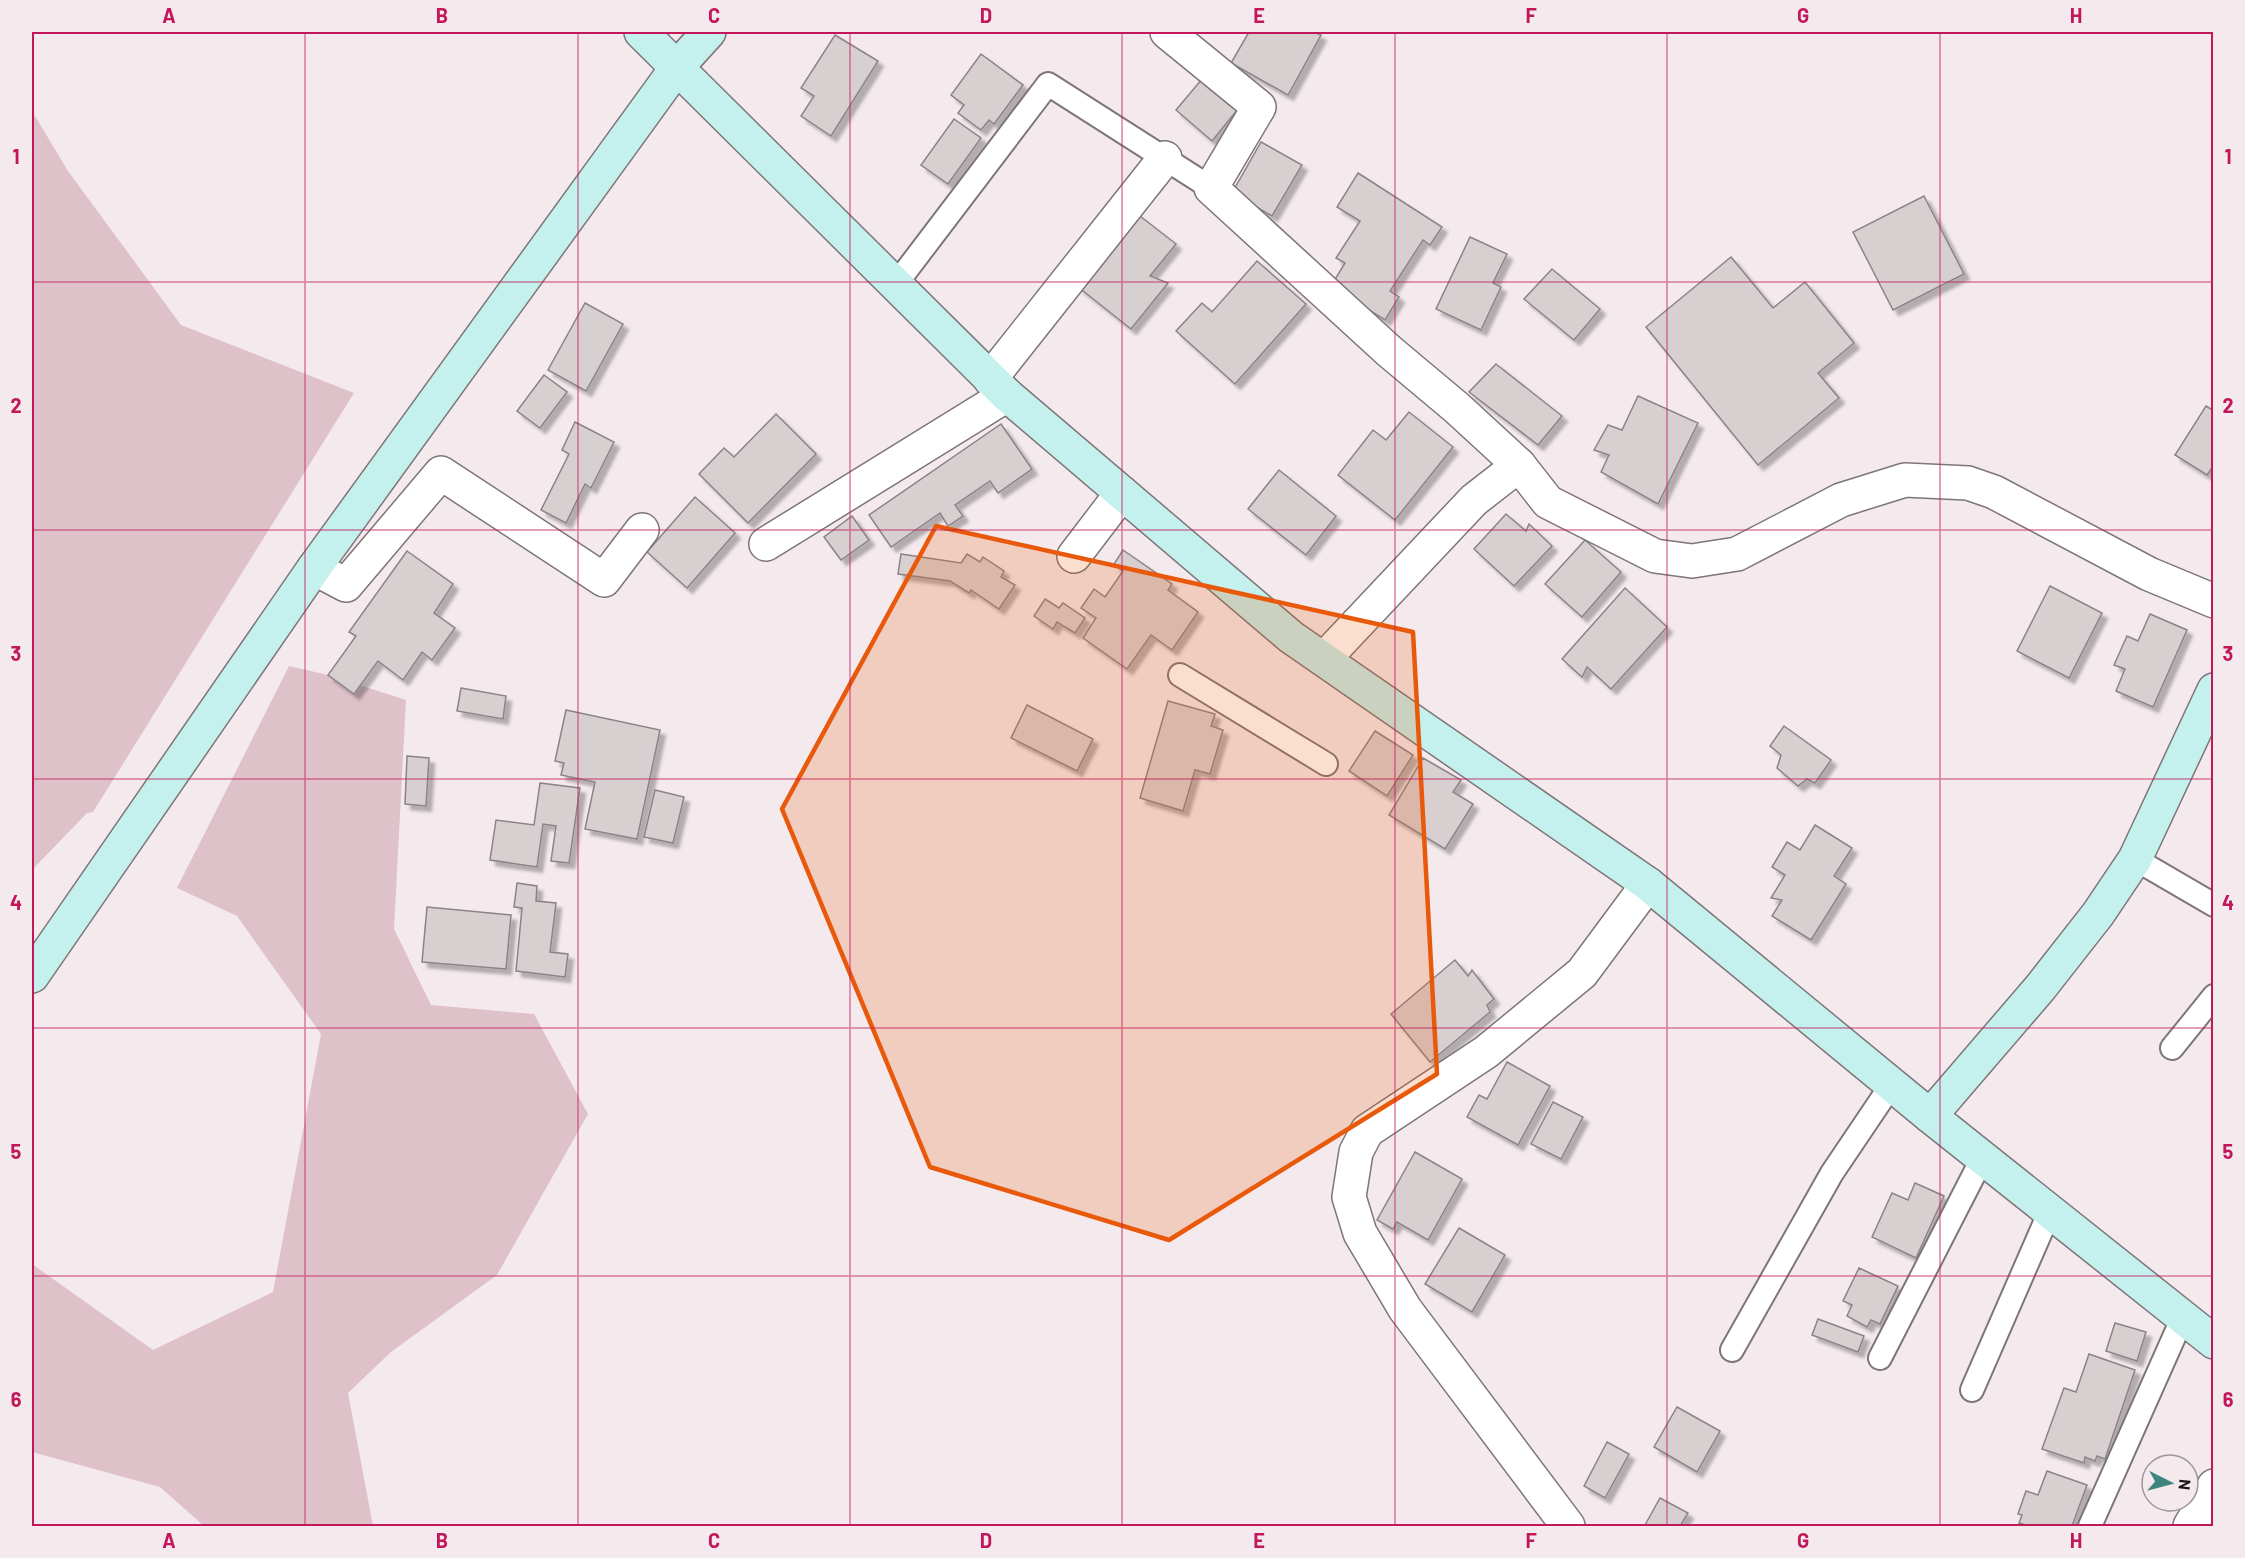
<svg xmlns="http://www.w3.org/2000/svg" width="2245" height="1558" viewBox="0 0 2245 1558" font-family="Barlow,sans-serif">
	<defs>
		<filter id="shadow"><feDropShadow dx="5.5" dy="5.5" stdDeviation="1.5" flood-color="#0004"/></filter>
	</defs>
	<rect width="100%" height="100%" fill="#f4eaed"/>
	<g fill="#dfc1c9">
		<path d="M32,111l36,60 113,154 173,68 -261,419 -6,1 -55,57z"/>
		<path d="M289,666l39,9 78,25 -12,229 37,76 103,9 54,100 -91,161 -106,77 -43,41 25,133h-169l-44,-39 -128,-35v-188l121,86 120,-58 48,-258 -84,-118 -60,-28z"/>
	</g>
	<g fill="#d8cfd1" stroke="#8c8386" stroke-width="1.5" filter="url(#shadow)">
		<path d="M1249,32h65l7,3 -33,60 -57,-32z"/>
		<path d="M835,35l43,26 -47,75 -30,-20 13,-20 -13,-8z"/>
		<path d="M981,54l42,31 -29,39 -5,-4 -8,10 -23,-17 6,-8 -13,-10z"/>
		<path d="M1202,79l36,30 -26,32 -36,-31z"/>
		<path d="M954,119l27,19 -33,46 -27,-19z"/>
		<path d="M1261,142l41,23 -30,51 -40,-23z"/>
		<path d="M1358,173l84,54 -12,18 -7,-5 -33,51 9,6 -14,23 -54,-34 14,-23 -9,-5 24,-37 -23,-14z"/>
		<path d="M1924,196l40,78 -71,36 -40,-78z"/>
		<path d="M1136,213l40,31 -26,32 18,7 -37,46 -53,-42z"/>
		<path d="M1470,237l37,17 -14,29 8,4 -20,43 -45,-21z"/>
		<path d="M1731,257l42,51 32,-26 49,61 -36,30 21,25 -81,67 -112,-138z"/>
		<path d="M1257,261l49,43 -71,80 -59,-53 26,-28 10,9z"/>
		<path d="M1552,269l48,40 -26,31 -50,-41z"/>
		<path d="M585,303l38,21 -37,67 -38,-21z"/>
		<path d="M1496,364l66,52 -24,29 -69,-53z"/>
		<path d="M544,375l23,17 -27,36 -23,-17z"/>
		<path d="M1638,396l60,27 -40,81 -57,-32 8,-17 -15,-5 14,-25 14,5z"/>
		<path d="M2206,406l8,5v54l-7,10 -32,-20z"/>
		<path d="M1409,412l44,35 -58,73 -57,-45 35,-45 13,10z"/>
		<path d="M776,414l40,40 -68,69 -49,-49 25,-26 10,9z"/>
		<path d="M575,422l39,20 -23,46 -6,-4 -19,39 -25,-13 28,-56 -7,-4z"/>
		<path d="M1001,424l31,45 -34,24 -8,-12 -35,24 8,11 -15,10 -8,-13 -49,34 -22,-32z"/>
		<path d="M1279,470l57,46 -30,39 -58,-46z"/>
		<path d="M695,497l40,36 -48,55 -40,-36z"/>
		<path d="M1506,514l20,17 3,-7 23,22 -38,40 -40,-37z"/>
		<path d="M852,516l17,24 -28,20 -17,-23z"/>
		<path d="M1585,540l36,32 -39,45 -37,-33z"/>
		<path d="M1123,550l49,34 -4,6 30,22 -26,38 -21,-15 -24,34 -44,-31 13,-20 -15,-10 13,-19 11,8 18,-26 -9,-7z"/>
		<path d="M407,551l46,33 -19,29 21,15 -23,32 -10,-8 -19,28 -25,-19 -24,33 -26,-19 28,-39 -7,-4z"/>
		<path d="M901,554l60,9 6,-9 13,8 3,-5 21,14 -3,6 14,8 -16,24 -28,-19 -2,3 -19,-12 -52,-7z"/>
		<path d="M2050,586l52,27 -33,65 -52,-27z"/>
		<path d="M1625,588l42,39 -56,62 -24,-22 -5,10 -20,-18z"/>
		<path d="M1045,599l14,9 4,-5 22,15 -10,15 -18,-11 -4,7 -19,-13z"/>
		<path d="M2150,614l37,16 -34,77 -37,-16 9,-22 -11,-4 13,-29 11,5z"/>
		<path d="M461,688l45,8 -3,23 -46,-8z"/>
		<path d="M1168,701l47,13 -4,12 12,4 -13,44 -15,-4 -12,41 -43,-13z"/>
		<path d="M1027,705l66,34 -16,32 -66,-33z"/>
		<path d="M566,710l94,20 -23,109 -52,-10 10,-47 -34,-7 3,-12 -9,-2z"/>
		<path d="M1784,726l47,34 -16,23 -8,-4 -9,7 -21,-18 4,-13 -11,-9z"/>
		<path d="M1375,731l38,24 -26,41 -38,-25z"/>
		<path d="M407,756l22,2 -3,48 -21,-2z"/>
		<path d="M1423,758l38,22 -8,12 20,12 -28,45 -56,-34z"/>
		<path d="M540,783l40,5 -11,75 -18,-2 5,-35 -13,-2 -6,43 -47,-7 6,-40 38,5z"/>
		<path d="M655,790l29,7 -11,46 -29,-6z"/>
		<path d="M1815,825l37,23 -18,28 12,8 -35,56 -39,-24 10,-16 -11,-2 14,-23 -13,-8 15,-25 13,8z"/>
		<path d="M517,883l20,3 -1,15 20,2 -6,49 18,2 -3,23 -49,-6 6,-63 -8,-1z"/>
		<path d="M427,907l84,8 -5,54 -84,-7z"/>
		<path d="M1455,960l13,16 4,-6 22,29 -7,6 3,7 -60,50 -39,-48z"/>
		<path d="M1507,1062l43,24 -32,59 -51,-28 12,-22 8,4z"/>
		<path d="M1553,1102l30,15 -22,42 -30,-15z"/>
		<path d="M1415,1152l47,27 -34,61 -31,-18 -4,7 -16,-9z"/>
		<path d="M1915,1183l29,13 -28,62 -44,-21 20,-44 16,7z"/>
		<path d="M1459,1228l46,27 -33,57 -47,-28z"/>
		<path d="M1859,1268l39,18 -18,38 -9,-4 -4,7 -20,-11 5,-11 -9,-4z"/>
		<path d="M1818,1319l46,17 -6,16 -46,-17z"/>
		<path d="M2115,1323l31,9 -9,29 -31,-10z"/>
		<path d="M2089,1354l46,16 -30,89 -8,-3 -2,5 -10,-4 -1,6 -42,-14 22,-61 12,4z"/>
		<path d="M1677,1407l43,24 -23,41 -43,-25z"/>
		<path d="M1607,1442l22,12 -24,44 -21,-12z"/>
		<path d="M2047,1471l40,14 -15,41h-43l-10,-3 3,-8 -4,-1 8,-23 12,4z"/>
		<path d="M1660,1498l28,15 -8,13 -35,-1z"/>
	</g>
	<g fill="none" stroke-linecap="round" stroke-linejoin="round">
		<g stroke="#7e7577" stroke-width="26">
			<g id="lane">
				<path d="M896,284l152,-200 163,104"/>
				<path d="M1180,675l146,89"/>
				<path d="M2135,859l79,46"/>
				<path d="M2172,1048l42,-52"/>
				<path d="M1732,1350l100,-177 60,-89"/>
				<path d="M1880,1358l103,-201"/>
				<path d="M1972,1390l78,-179"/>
				<path d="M2090,1526l93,-209"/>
			</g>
		</g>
		<g stroke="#7e7577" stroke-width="36">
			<g id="street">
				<path d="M1167,32l92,75 -48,81 178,163 68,57 62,57"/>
				<path d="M990,379l175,-221"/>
				<path d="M766,544l241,-149"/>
				<path d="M1074,556l48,-63"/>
				<path d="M314,568l32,17 95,-112 163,107 38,-50"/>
				<path d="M1324,659l150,-159 45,-35 29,37 107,54 37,5 45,-7 104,-54 64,-20 63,3 26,9 155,82 65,27"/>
				<path d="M1568,1526l-163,-217 -45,-76 -11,-36 7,-45 11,-21 119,-79 96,-79 66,-89"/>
				<path d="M2190,1526l24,-40"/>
			</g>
		</g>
		<g stroke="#7e7577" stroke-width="36">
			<g id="secondary">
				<path d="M641,32l366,363 284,242 357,247 282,232 284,226"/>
				<path d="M32,976l282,-408 364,-502 31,-34"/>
				<path d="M1930,1116l110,-128 58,-74 37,-55 79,-169"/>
			</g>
		</g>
		<use href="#lane" stroke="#fff" stroke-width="22"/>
		<use href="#street" stroke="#fff" stroke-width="33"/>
		<use href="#secondary" stroke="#c4f0ed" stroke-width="33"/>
	</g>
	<path fill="#e8590c" fill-opacity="0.2" stroke="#e8590c" stroke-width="4.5" stroke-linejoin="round" d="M936,526l477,106 24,442 -268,166 -239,-73 -148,-358z"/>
	<path fill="none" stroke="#c2185b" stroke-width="1.5" stroke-opacity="0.55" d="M305,32v1494M578,32v1494M850,32v1494M1122,32v1494M1395,32v1494M1667,32v1494M1940,32v1494M32,282h2182M32,530h2182M32,779h2182M32,1028h2182M32,1276h2182"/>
	<rect width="2245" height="1558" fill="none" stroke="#f4eaed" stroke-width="66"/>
	<g transform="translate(2170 1483) rotate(96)"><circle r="28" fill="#f4eaed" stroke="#9c9597" stroke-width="1.5"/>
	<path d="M0-4.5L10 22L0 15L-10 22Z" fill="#3f867f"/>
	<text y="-9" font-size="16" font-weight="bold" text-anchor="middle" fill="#191617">N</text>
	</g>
	<rect x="33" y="33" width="2179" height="1492" fill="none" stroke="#c2185b" stroke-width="2"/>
	<g font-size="20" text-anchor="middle" font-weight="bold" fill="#c2185b">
		<text x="169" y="23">A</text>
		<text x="442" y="23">B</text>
		<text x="714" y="23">C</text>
		<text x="986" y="23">D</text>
		<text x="1259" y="23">E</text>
		<text x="1531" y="23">F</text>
		<text x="1803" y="23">G</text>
		<text x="2076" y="23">H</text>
		<text x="16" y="164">1</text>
		<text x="2228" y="164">1</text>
		<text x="16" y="413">2</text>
		<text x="2228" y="413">2</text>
		<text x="16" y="661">3</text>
		<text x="2228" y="661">3</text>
		<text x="16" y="910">4</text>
		<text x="2228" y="910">4</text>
		<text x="16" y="1159">5</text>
		<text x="2228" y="1159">5</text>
		<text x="16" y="1407">6</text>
		<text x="2228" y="1407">6</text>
		<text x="169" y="1548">A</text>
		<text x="442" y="1548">B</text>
		<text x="714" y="1548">C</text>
		<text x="986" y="1548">D</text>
		<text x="1259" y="1548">E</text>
		<text x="1531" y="1548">F</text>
		<text x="1803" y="1548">G</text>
		<text x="2076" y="1548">H</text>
	</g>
</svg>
